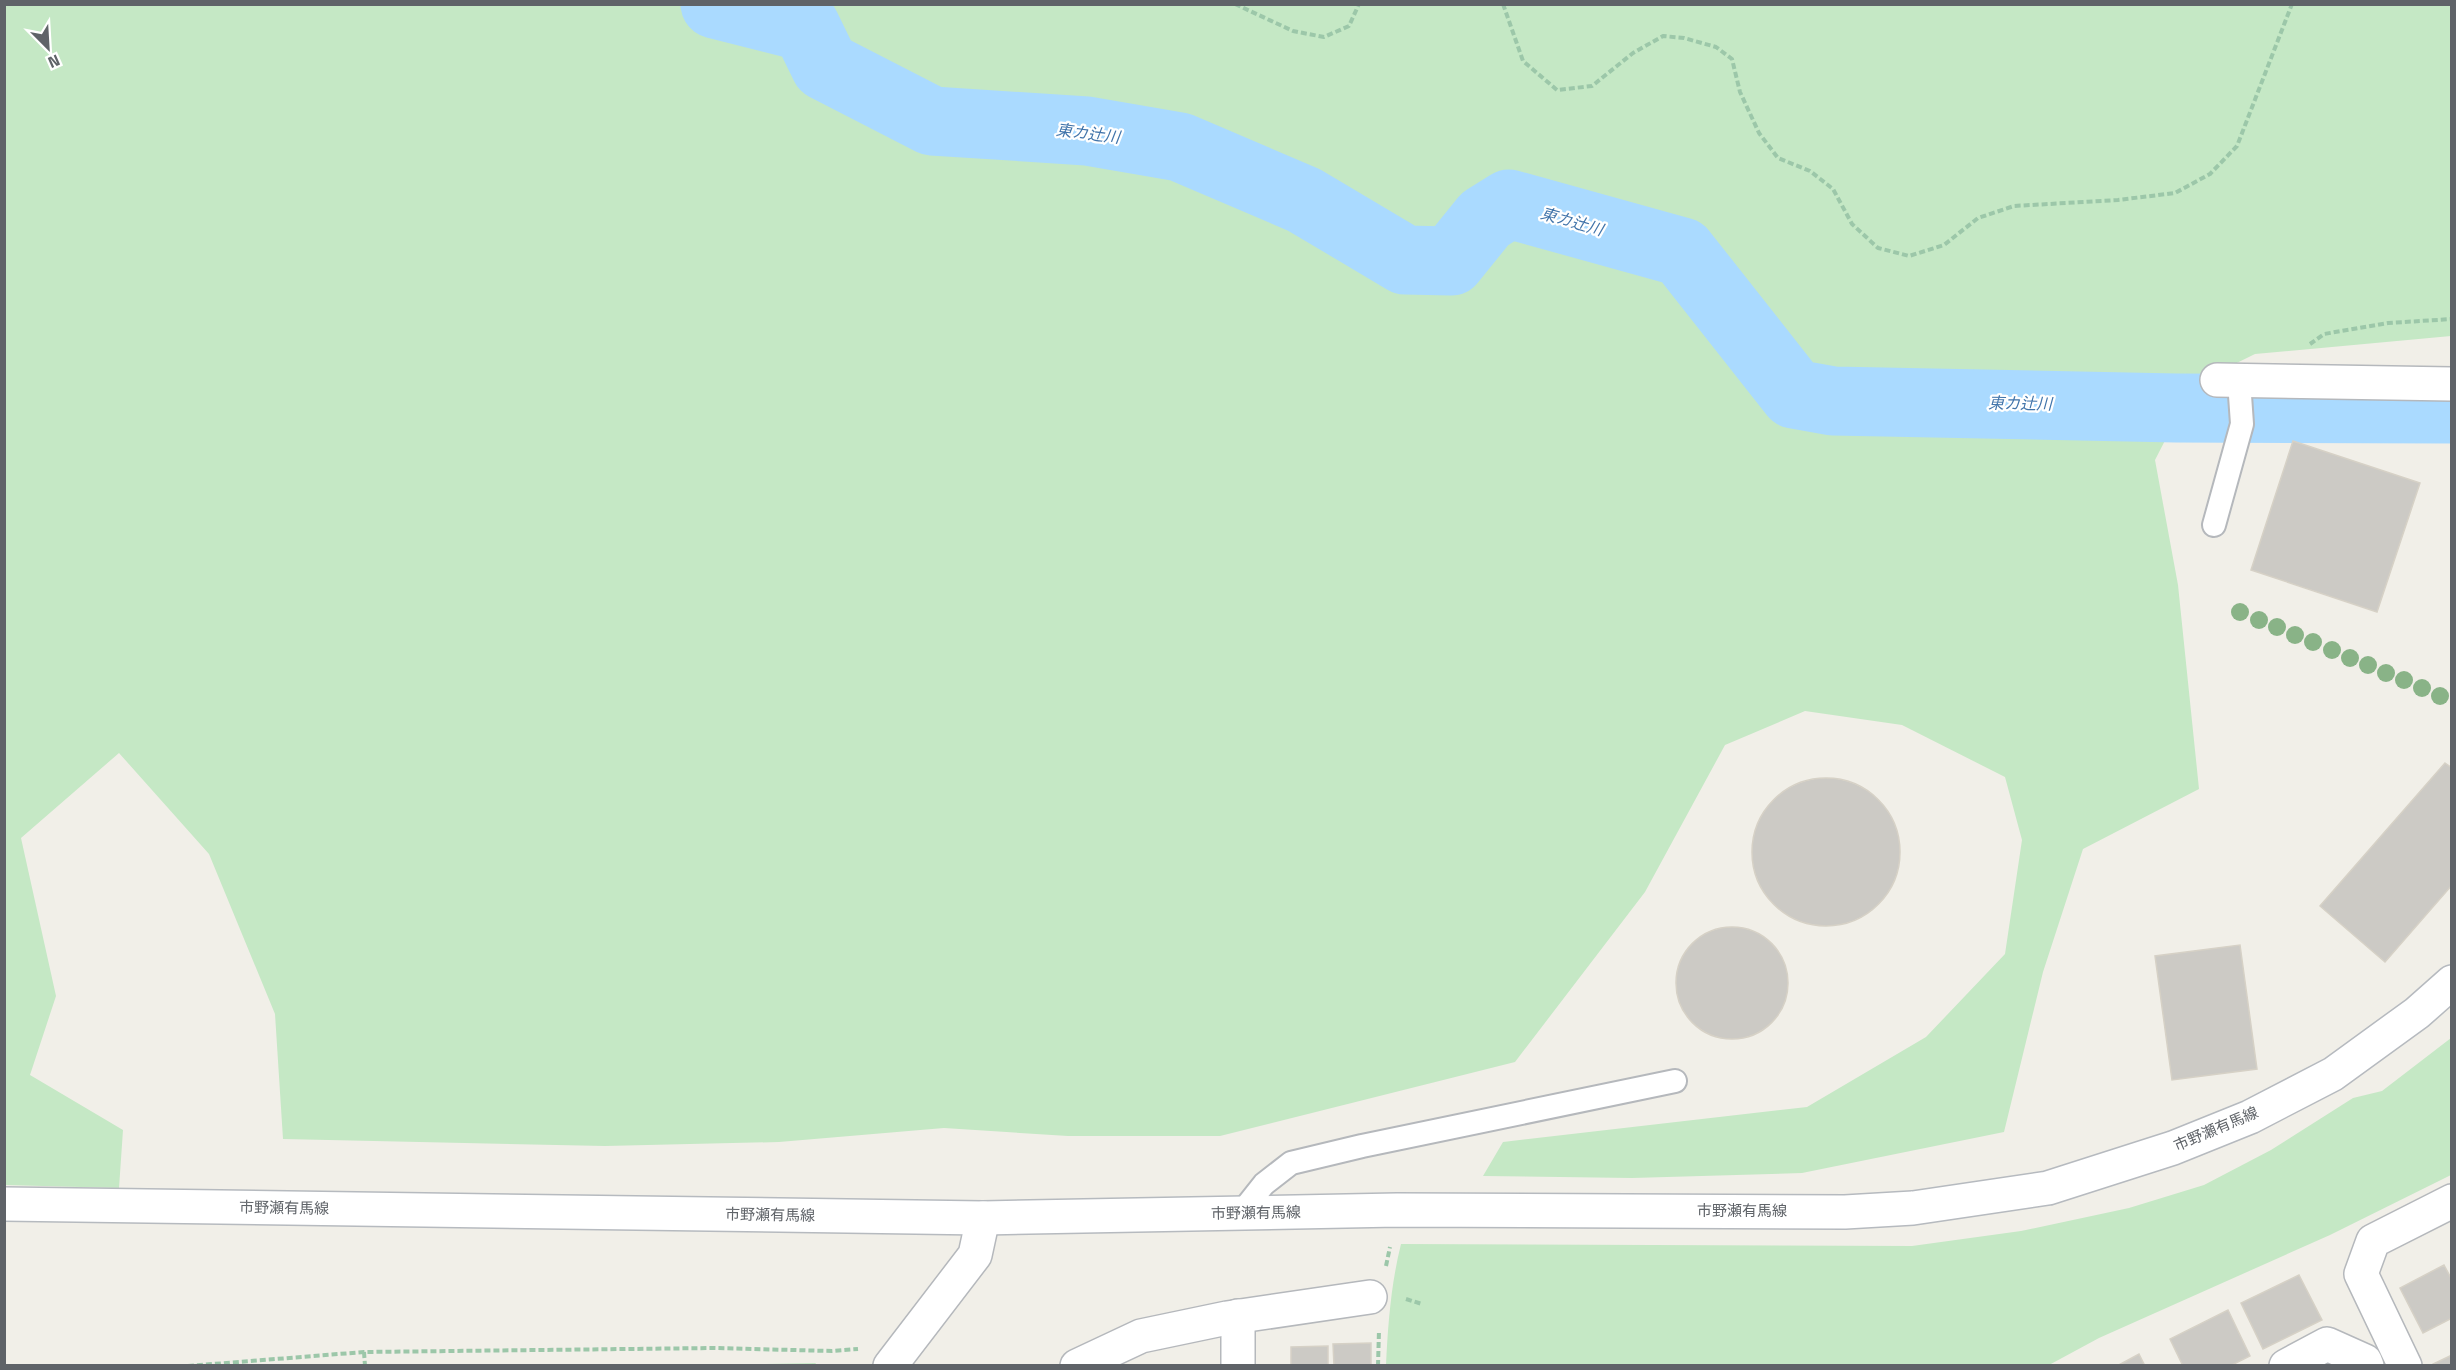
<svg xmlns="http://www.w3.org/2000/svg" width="2456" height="1370" viewBox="0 0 2456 1370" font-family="'Titillium Web','Noto Sans JP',sans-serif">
	<rect width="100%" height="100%" fill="#f1efe8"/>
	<g fill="#c5e8c5">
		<path d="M5,5h2446v331l-196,18 -61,30 -39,76 23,125 21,204 -116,60 -40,123 -39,160 -202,41 -170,5 -149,-2 20,-34 304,-35 119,-70 79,-83 17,-114 -17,-63 -103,-52 -97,-14 -80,34 -80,147 -130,170 -295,74h-152l-124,-8 -165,14 -174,4 -322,-7 -8,-125 -66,-160 -90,-101 -98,85 35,158 -26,79 93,55 -4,58 -114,-3z"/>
		<path d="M2451,1038v137l-121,60 -231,103 -50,27h-663c2,-41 5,-81 15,-121l511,2 109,-15 108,-23 75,-23 67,-35 82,-52 29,-7z"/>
		<path d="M816,1363l-2,3 -441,-2h392z"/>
	</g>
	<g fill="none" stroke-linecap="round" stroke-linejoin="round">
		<path stroke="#aadaff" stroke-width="69" d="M715,4l91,23 19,39 107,55 155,10 93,16 124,53 101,60 46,1 34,-42 24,-15 173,48 112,142 39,7 343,7 276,1"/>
	</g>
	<g fill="#cccac5" stroke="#d6d1c6" stroke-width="1.5">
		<path d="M2293,441l127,42 -43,129 -126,-42z"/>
		<path d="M2445,763l7,5v117l-67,77 -65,-56z"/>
		<circle cx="1826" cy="852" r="74"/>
		<circle cx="1732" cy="983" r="56"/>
		<path d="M2240,945l17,124 -85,11 -17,-124z"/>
		<path d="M2444,1265l8,15v38l-29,15 -23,-45z"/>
		<path d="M2299,1275l23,45 -59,29 -22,-46z"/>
		<path d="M2228,1310l22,46 -20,10h-47l-13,-27z"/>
		<path d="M1371,1343v23h-37l-1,-22z"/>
		<path d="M1328,1346v20h-37v-19z"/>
		<path d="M2139,1354l6,12h-28z"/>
		<path d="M2452,1355v11h-18l-1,-2z"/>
	</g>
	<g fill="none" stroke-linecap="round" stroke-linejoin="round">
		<g stroke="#b5b8bc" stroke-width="26">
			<g id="service">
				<path d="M2214,525l28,-101 -3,-43"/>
				<path d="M1241,1213l23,-29 27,-21 71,-17 313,-65"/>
			</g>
		</g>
		<g stroke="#b5b8bc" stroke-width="36">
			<g id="minor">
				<path d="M2217,380l235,4"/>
				<path d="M1238,1316v50"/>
				<path d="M1077,1366l64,-30 86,-18 143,-21"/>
				<path d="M2286,1366l41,-22 38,17 2,5"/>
				<path d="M2405,1366l-44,-92 12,-33 79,-40"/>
			</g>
		</g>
		<g stroke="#b5b8bc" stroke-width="36">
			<path id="tertiary" d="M890,1366l85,-111 8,-37"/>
		</g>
		<g stroke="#b6babf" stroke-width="36">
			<path id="secondary" d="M4,1204l979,14 414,-8 448,2 68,-4 135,-20 125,-40 77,-31 83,-43 84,-61 35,-31"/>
		</g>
		<g stroke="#9cc7a9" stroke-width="4" stroke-dasharray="6 3" stroke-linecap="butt">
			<path d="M1235,4l58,27 31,6 25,-11 10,-22"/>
			<path d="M1503,4l20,57 34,29 35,-4 41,-33 30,-17 21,2 32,9 16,12 8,33 19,41 19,25 32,13 23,18 19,35 26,24 31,8 35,-11 34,-27 36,-12 104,-6 57,-7 35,-19 27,-28 55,-142"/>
			<path d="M2310,344l14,-10 64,-11 64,-4"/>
			<path d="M1386,1266l4,-19"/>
			<path d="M1406,1299l16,5"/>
			<path d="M364,1352l1,14"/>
			<path d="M188,1366l176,-14 350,-4 118,3 26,-2"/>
			<path d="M1378,1366l1,-36"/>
		</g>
		<use href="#service" stroke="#fff" stroke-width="22"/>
		<use href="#minor" stroke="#fff" stroke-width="33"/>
		<use href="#tertiary" stroke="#fff" stroke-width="33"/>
		<use href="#secondary" stroke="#fff" stroke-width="33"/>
	</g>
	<g fill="#89b387">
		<circle cx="2240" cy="612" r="9"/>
		<circle cx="2259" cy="620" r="9"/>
		<circle cx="2277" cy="627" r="9"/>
		<circle cx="2295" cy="635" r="9"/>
		<circle cx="2313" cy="642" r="9"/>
		<circle cx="2332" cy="650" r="9"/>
		<circle cx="2350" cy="658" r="9"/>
		<circle cx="2368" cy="665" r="9"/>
		<circle cx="2386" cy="673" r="9"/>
		<circle cx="2404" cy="680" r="9"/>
		<circle cx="2422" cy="688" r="9"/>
		<circle cx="2440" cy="696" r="9"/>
	</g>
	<g text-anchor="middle" stroke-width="4.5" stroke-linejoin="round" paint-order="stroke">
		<g font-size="15" fill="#5f6368" stroke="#fff">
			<text transform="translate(2216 1129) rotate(-23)" y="5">市野瀬有馬線</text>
			<text transform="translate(284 1208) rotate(1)" y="5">市野瀬有馬線</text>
			<text x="1742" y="1216">市野瀬有馬線</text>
			<text transform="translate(1256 1213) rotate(-1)" y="5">市野瀬有馬線</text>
			<text transform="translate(770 1215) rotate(1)" y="5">市野瀬有馬線</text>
		</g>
		<g font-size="16" font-style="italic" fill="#4174aa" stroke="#fff">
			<text transform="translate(1088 133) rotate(7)" y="6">東カ辻川</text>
			<text transform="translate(1572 221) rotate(16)" y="6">東カ辻川</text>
			<text transform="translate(2020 403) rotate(1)" y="6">東カ辻川</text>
		</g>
	</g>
	<rect width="2456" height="1370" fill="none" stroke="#5f6368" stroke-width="12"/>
	<g transform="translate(48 48) rotate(156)" stroke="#ffffff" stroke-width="4.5" paint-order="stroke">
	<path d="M0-4.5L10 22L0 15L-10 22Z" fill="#5f6368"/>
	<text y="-9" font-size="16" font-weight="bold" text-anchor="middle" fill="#5f6368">N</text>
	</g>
</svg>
